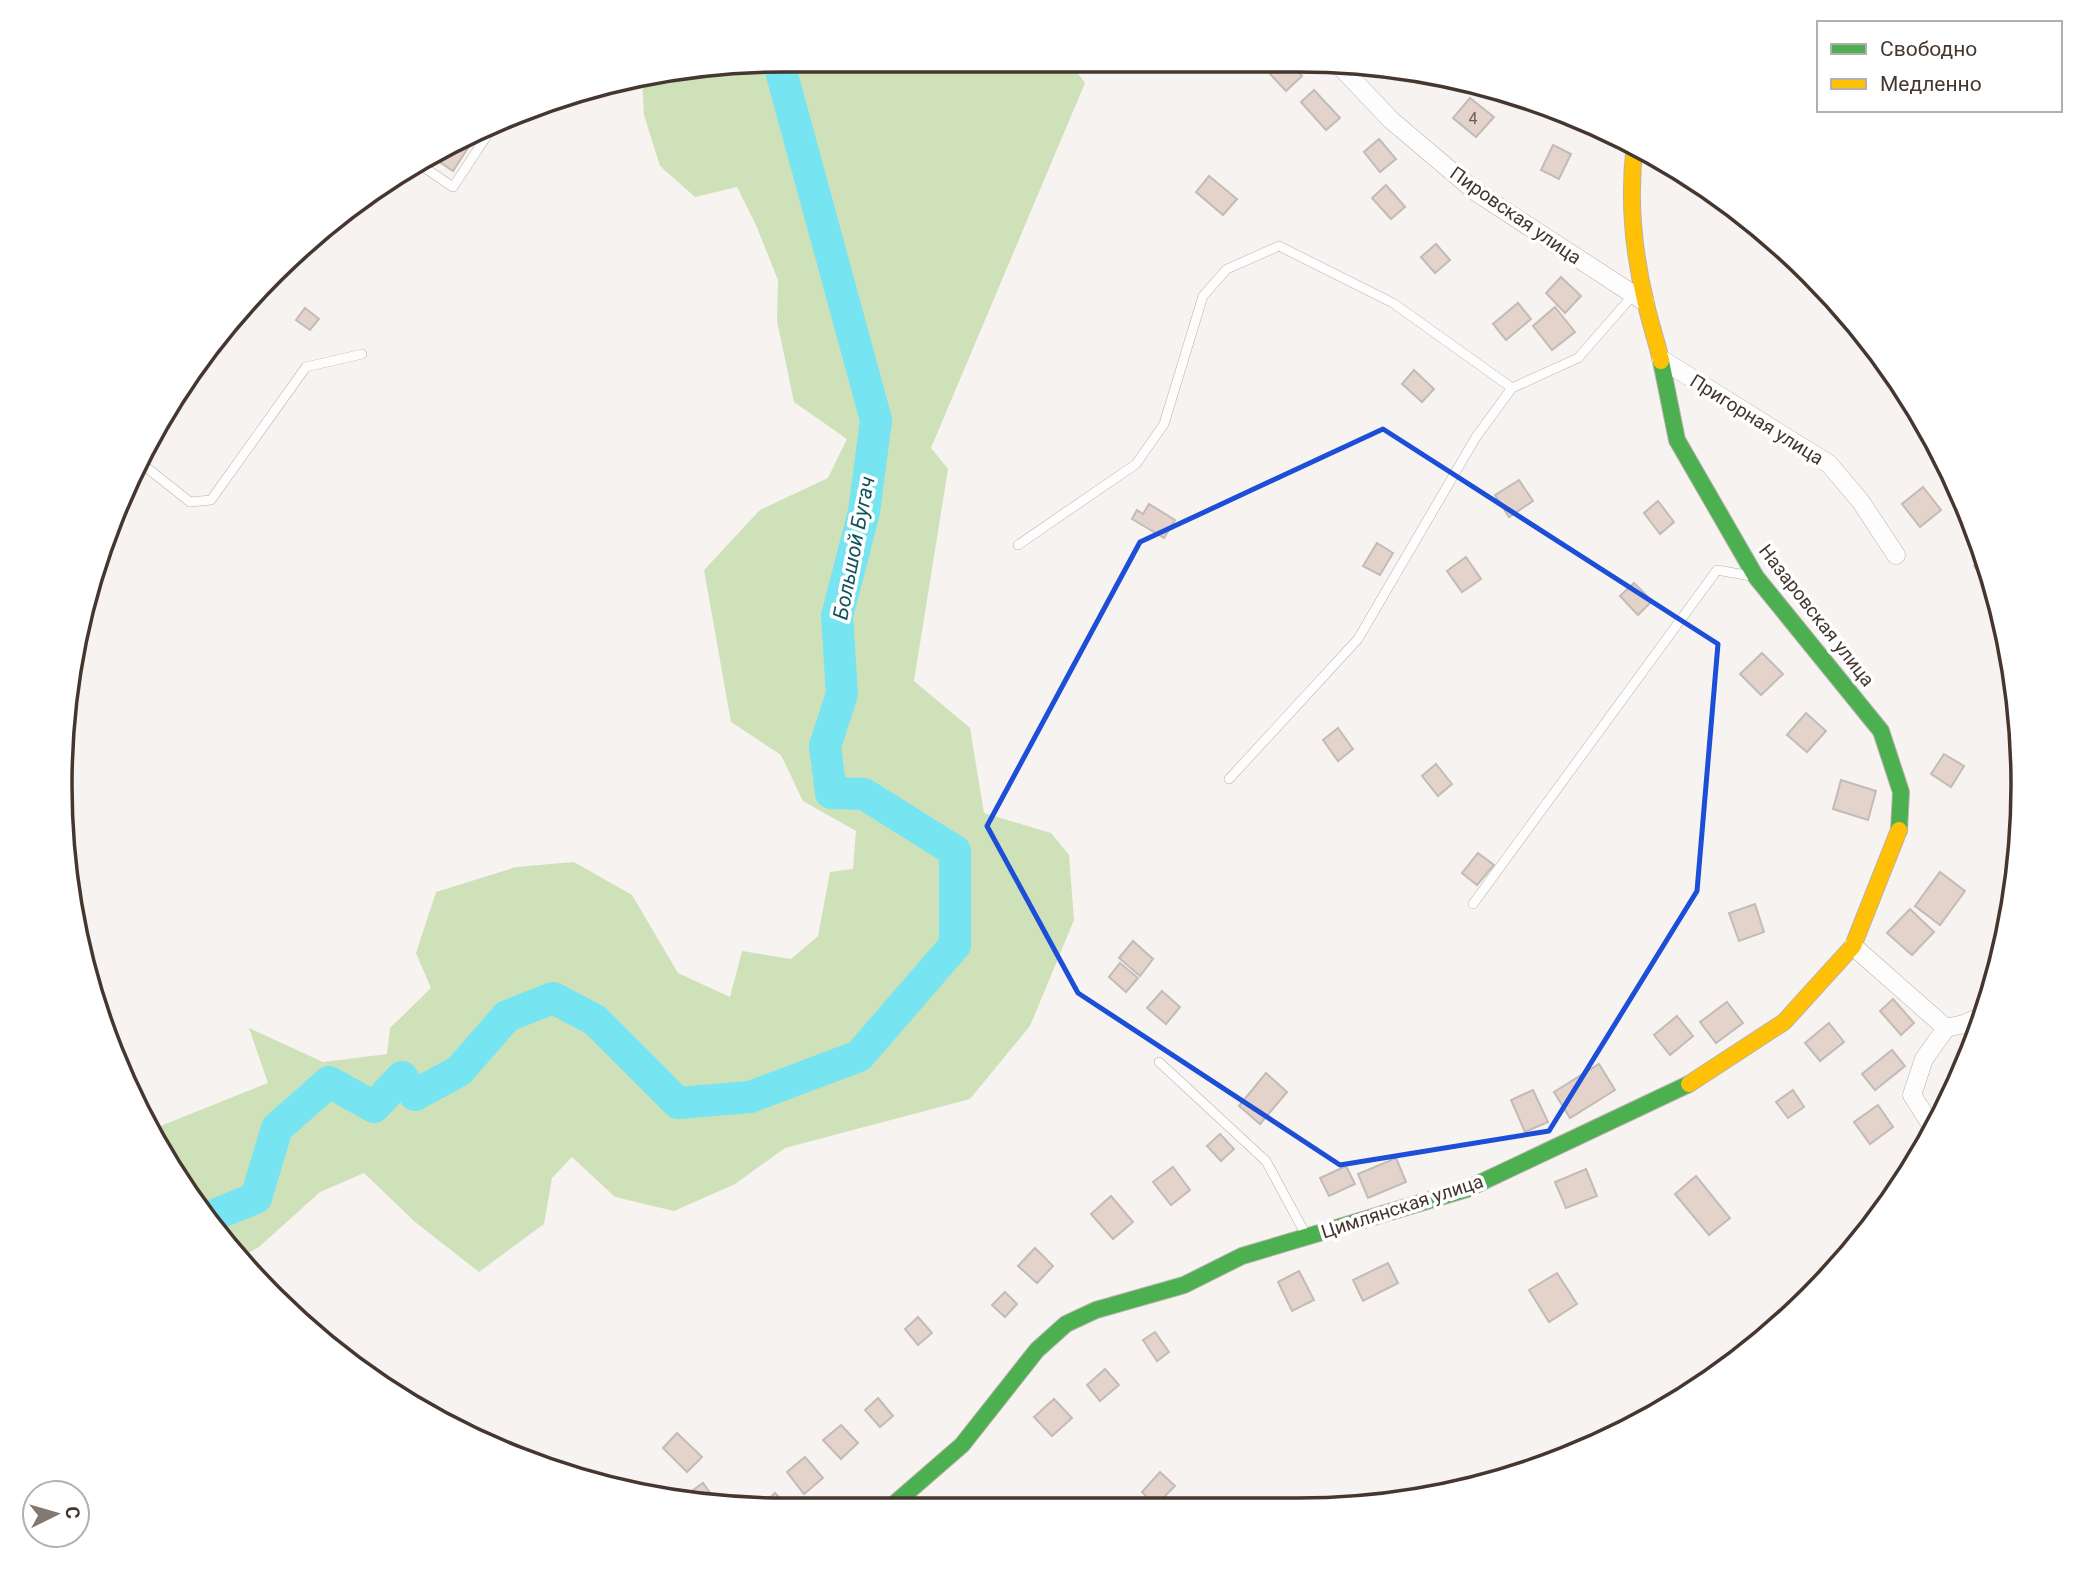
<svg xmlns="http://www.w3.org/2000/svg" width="2083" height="1570" viewBox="0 0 2083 1570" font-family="Roboto,sans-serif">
	<rect width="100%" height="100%" fill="#f7f3f1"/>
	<path fill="#cee1b9" d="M785,60h283l17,23 -154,365 17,21 -34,212 56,47 14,85 67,20 18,22 5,65 -44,106 -60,73 -185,49 -50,36 -61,27 -59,-14 -43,-40 -20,21 -8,46 -65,48 -64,-50 -51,-49 -44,19 -61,55 -20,11 -57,-70 -28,-57 9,-6 105,-42 -19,-55 74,34 64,-8 3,-26 41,-40 -15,-35 20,-61 80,-25 58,-5 58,33 46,78 52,24 12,-46 49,8 27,-23 12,-64 23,-3 3,-38 -53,-30 -22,-46 -50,-33 -27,-152 56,-60 68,-32 19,-39 -53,-37 -17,-81 1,-41 -22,-55 -19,-38 -42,10 -35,-31 -16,-51 -2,-37z"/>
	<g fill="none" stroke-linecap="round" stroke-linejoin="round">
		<path stroke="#76e4f1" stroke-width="32" d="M206,1218l50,-20 21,-70 52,-46 45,25 28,-30 13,18 44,-24 48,-55 46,-18 42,22 83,83 72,-6 109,-41 96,-111v-94l-91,-57 -33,-1 -6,-47 17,-52 -5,-78 27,-104 12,-92 -98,-360"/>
	</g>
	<g fill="#e3d3ca" stroke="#c3bbb7" stroke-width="2">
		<path d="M1285,61h3l14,15 -16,15 -16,-17z"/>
		<path d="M1314,90l26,28 -14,12 -25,-28z"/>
		<path d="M1470,98l24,19 -18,20 -23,-19z"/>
		<path d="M477,134l-24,37 -25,-17z"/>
		<path d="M1379,139l17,20 -16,13 -16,-20z"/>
		<path d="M1553,145l18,9 -12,25 -18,-9z"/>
		<path d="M1209,176l28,23 -14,16 -27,-23z"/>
		<path d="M1386,185l19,22 -14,12 -19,-21z"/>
		<path d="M1436,244l14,16 -15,13 -14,-16z"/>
		<path d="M1561,277l20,19 -16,17 -19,-20z"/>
		<path d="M1518,303l13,16 -25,21 -13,-16z"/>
		<path d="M1555,307l20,25 -23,18 -19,-24z"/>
		<path d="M305,308l14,11 -9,11 -14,-10z"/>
		<path d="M1414,370l20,19 -12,13 -20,-18z"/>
		<path d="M1519,480l14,21 -24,16 -14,-22z"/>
		<path d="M1923,487l18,23 -21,17 -18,-23z"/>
		<path d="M1658,501l16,21 -14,12 -16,-21z"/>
		<path d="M1149,504l26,16 -11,18 -32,-19 5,-9 6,4z"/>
		<path d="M1377,543l16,10 -13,22 -17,-9z"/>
		<path d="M1466,557l15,22 -19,13 -15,-21z"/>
		<path d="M1984,559l10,33 -20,-26z"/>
		<path d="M1634,583l18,18 -14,14 -18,-19z"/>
		<path d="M1762,653l21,21 -22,21 -21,-21z"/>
		<path d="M1806,713l20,18 -19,21 -20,-17z"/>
		<path d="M1338,728l15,21 -15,12 -15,-21z"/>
		<path d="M1944,754l20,12 -13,21 -20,-13z"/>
		<path d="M1436,764l16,20 -14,12 -16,-20z"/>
		<path d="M1841,780l35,11 -8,29 -35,-11z"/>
		<path d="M1478,853l16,12 -17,20 -15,-12z"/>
		<path d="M1940,872l25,19 -25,34 -25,-19z"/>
		<path d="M1755,904l9,28 -25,9 -10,-28z"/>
		<path d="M1910,909l24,23 -22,23 -25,-22z"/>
		<path d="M1133,941l20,18 -13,17 -21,-18z"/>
		<path d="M1120,963l18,15 -12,14 -17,-15z"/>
		<path d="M1162,991l18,16 -14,17 -19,-16z"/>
		<path d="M1893,999l21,24 -13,12 -21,-24z"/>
		<path d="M1727,1002l16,21 -27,20 -16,-21z"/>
		<path d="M1677,1016l16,20 -23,19 -16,-20z"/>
		<path d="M1829,1023l15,19 -24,19 -15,-18z"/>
		<path d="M1892,1050l13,16 -30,24 -13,-16z"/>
		<path d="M1599,1064l16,26 -45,28 -16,-26z"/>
		<path d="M1266,1073l21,19 -27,32 -21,-18z"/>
		<path d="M1533,1090l15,32 -23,10 -14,-32z"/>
		<path d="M1793,1090l11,17 -16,11 -12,-16z"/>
		<path d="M1878,1105l15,22 -23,17 -16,-22z"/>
		<path d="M1220,1134l14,15 -13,12 -14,-15z"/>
		<path d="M1396,1158l10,24 -38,16 -10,-24z"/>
		<path d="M1346,1166l9,18 -26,12 -9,-18z"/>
		<path d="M1173,1167l17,23 -19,15 -18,-23z"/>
		<path d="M1586,1169l11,27 -31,12 -11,-26z"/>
		<path d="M1696,1176l34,42 -21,17 -34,-41z"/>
		<path d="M1111,1196l22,26 -20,17 -22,-25z"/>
		<path d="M1035,1248l18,18 -16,17 -19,-17z"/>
		<path d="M1388,1263l10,20 -35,18 -10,-21z"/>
		<path d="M1299,1271l15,29 -22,11 -14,-29z"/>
		<path d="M1557,1273l20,31 -28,18 -20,-32z"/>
		<path d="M1005,1292l12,12 -12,13 -13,-12z"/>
		<path d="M918,1317l14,16 -14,12 -13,-16z"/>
		<path d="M1155,1332l14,20 -12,9 -14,-21z"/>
		<path d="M1105,1369l14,16 -19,16 -13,-16z"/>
		<path d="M878,1398l15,18 -13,11 -15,-17z"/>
		<path d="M1054,1399l18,19 -20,18 -18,-19z"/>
		<path d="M841,1425l17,18 -17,16 -18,-19z"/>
		<path d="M677,1433l25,24 -15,15 -24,-24z"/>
		<path d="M805,1457l18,21 -19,16 -17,-22z"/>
		<path d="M1160,1472l15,14 -18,18h-3l-12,-12z"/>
		<path d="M703,1483l8,11 -14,10 -8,-11z"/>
		<path d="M775,1493l11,11h-23z"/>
	</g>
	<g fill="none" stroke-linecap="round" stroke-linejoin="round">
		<g stroke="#bab2ae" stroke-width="10">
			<g id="lane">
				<path d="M416,162l37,25 39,-59"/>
				<path d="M137,460l53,42 21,-2 95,-133 56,-13"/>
				<path d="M1018,545l118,-81 28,-40 39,-128 24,-27 52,-23 114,57 119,85"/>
				<path d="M1229,779l129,-140 118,-202 36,-49 66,-30 56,-64"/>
				<path d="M1473,904l244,-334 34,6"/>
				<path d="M1159,1062l107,99 40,74"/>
			</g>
		</g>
		<g stroke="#bab2ae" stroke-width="19">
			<g id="street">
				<path d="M1335,61l56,59 85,72 169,110"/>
				<path d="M1661,359l168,105 32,38 35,53"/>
				<path d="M1853,946l93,82 18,-4 18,-8"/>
				<path d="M1933,1128l-21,-33 12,-36 22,-31"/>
			</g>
		</g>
		<g stroke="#bab2ae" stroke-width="18">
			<g id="fast">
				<path d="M1661,361l16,79 79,137 125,154 20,61 -2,38"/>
				<path d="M894,1504l68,-59 75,-95 29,-26 30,-14 88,-25 58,-29 225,-67 222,-105"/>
			</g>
		</g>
		<g stroke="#bab2ae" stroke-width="18">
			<g id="slow">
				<path d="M1635,144c-7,54 -2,107 11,160 4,19 11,38 15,57"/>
				<path d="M1689,1084l95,-62 69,-76 46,-116"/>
			</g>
		</g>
		<use href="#lane" stroke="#fefdfd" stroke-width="9"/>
		<use href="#street" stroke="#fefdfd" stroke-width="18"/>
		<use href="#fast" stroke="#4caf50" stroke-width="16"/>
		<use href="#slow" stroke="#ffc107" stroke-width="16"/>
	</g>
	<path fill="none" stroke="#1d4ed8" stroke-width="5" stroke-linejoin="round" d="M1383,429l335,215 -21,247 -148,240 -209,34 -262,-172 -91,-167 153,-284z"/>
	<g text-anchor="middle" stroke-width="7" stroke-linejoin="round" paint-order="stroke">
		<g font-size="16" fill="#6c5e56">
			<text x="1473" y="124">4</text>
		</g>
		<g font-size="19" fill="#45372f" stroke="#fff">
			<text transform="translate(1516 215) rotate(35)" y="7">Пировская улица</text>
			<text transform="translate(1757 419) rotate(32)" y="7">Пригорная улица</text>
			<text transform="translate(1817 615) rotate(52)" y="7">Назаровская улица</text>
			<text transform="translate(1402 1206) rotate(-18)" y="7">Цимлянская улица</text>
		</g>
		<g font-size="21" font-style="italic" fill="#10535b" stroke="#fff">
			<text transform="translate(854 548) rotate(-79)" y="7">Большой Бугач</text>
		</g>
	</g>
	<path d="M0 0H2083V1570H0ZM785 72H1298A713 713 0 0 1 2011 785V785A713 713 0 0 1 1298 1498H785A713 713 0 0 1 72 785V785A713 713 0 0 1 785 72Z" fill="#fff" fill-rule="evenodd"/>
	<path fill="none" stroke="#45372f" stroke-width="3.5" d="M785 72H1298A713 713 0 0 1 2011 785V785A713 713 0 0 1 1298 1498H785A713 713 0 0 1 72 785V785A713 713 0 0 1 785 72Z"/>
	<rect x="1817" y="21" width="245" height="91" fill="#ffffff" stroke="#b5afac" stroke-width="2"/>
	<rect x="1831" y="44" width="35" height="10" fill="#4caf50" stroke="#b5afac" stroke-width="2"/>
	<text x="1880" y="56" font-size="21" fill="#45372f">Свободно</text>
	<rect x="1831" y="79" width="35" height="10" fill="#ffc107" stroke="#b5afac" stroke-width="2"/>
	<text x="1880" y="91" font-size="21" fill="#45372f">Медленно</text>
	<g transform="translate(56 1514) rotate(85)"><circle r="33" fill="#ffffff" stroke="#b5afac" stroke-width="2"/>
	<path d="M0-5L12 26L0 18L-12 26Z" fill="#837973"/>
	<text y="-10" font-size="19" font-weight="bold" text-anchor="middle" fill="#45372f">С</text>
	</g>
</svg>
